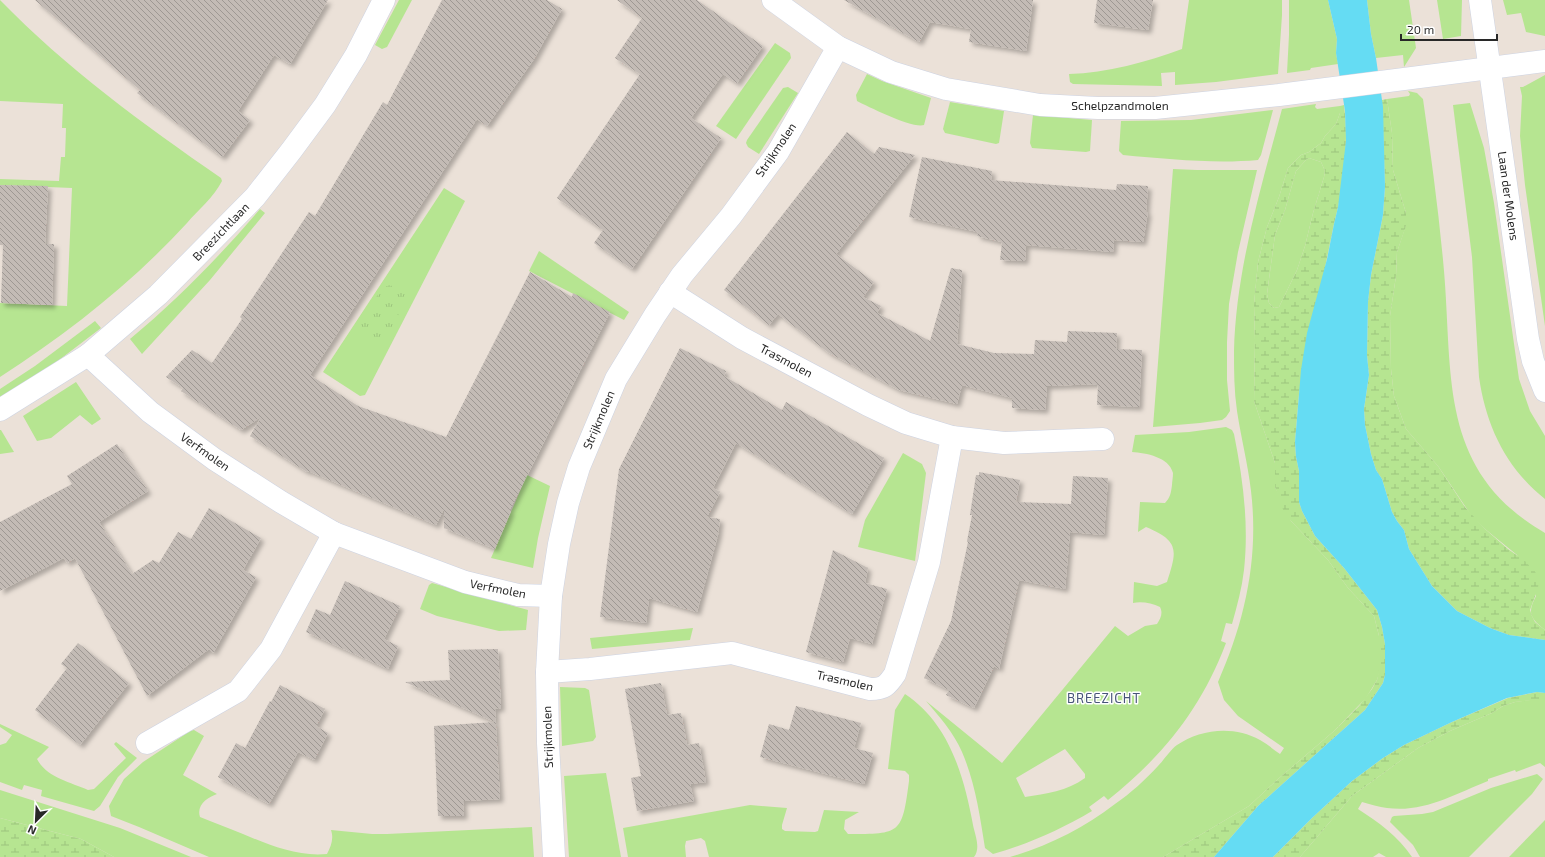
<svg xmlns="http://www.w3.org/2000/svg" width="1545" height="857" viewBox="0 0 1545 857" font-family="'Exo 2',sans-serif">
	<defs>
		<pattern id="wetland-marsh" width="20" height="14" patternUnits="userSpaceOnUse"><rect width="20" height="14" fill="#b6e591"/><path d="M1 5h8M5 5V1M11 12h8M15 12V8" fill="none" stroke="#9cc47d"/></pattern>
		<pattern id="park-tufts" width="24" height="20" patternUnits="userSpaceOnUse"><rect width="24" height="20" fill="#b6e591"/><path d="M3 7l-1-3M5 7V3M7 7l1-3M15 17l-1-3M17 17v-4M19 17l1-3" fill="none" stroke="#9cc47d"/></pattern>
		<pattern id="building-back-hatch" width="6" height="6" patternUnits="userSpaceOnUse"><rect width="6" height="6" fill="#c3bbb5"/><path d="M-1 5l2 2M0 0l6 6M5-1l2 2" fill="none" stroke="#9e9893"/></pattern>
		<filter id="shadow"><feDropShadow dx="3.5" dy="3.5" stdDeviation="2" flood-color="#0004"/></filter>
	</defs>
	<rect width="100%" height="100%" fill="#ebe1d8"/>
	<g fill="#b6e591" fill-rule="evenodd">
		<path d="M0,0c66,68 143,124 221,178l1,3c-8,16 -24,29 -35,42 -55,60 -119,110 -187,154v-74l67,3 5,-118 -72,-3v-6l59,2 2,-24h4l1,-29h-4l1,-24 -63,-3z"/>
		<path d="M399,0h13l-25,47 -5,2 -7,-4z"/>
		<path d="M1189,0h93v15l-4,59 -62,8 -41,3v-13l-14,1 1,13 -89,-2 -3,-2 -1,-8c38,-1 78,-12 113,-25z"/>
		<path d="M1289,0h39l9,39 -1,14 2,11 -27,4 -1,2 -23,3 2,-38z"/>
		<path d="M1367,0h42l7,48 -12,19 -1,-12 -27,3 -5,-24z"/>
		<path d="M1437,0h25l-1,36 -18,3z"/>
		<path d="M1503,0h42v36l-19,-4 -5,-19 -14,2z"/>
		<path d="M775,43l15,10 1,5 -55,81 -20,-13z"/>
		<path d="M867,74l15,7 49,17 -7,27c-11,4 -55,-18 -67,-24l-1,-6z"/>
		<path d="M1545,75v251l-20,-141 -5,-49 2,-40 -2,-9h3z"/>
		<path d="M788,87l10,6 -39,61 -11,-7 -2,-4 1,-3 36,-52z"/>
		<path d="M1408,91l9,2 6,6c8,57 16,114 21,172 9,105 -6,200 101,262v97c-15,-12 -18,-17 -9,-34l-19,-41 -32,-26 -14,-14 -33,-49 -32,-37 -12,-33 -3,-27 -1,-53 6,-40 1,-24 9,-27v-12l-13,-43 -1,-37 -5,-34 22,-3 1,-2z"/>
		<path d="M950,102l54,9 -5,32 -3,1 -51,-11 -2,-4z"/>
		<path d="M1470,103l14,45 10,55 25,176 11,32 15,25v63c-39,-31 -59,-73 -66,-122l-7,-120 -19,-152z"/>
		<path d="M1316,104l-1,3 2,2 23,-3v7l-4,11 -11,12 -4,7 -12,9 -8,3 -13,13 -9,29 -12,30 -9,35 -4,42 1,36 -1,61 21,62v24l16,34 37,39 20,28 26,28 5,20 1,34 -3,10 -11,18 -32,33 -56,48 -29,27 -86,51h-153c38,-11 74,-29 105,-53 16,-11 30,-24 43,-38 6,-6 12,-16 19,-21 23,-16 57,-20 83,-5 7,4 13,9 20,14l4,-6 -46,-32 -14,-16 -6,-18c27,-61 41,-124 33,-191 -3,-27 -10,-53 -14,-80 -3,-20 -3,-40 -3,-60 2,-82 27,-163 48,-242z"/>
		<path d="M1273,110l-12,45 -3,5c-43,4 -91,-1 -135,-5l-4,-4 2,-30 70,-1z"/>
		<path d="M1033,115l59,5 -2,31 -4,1 -54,-4 -2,-5z"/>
		<path d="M1309,158l12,4 4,9 -1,6 -11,36 -8,33 -8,24 -18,37 -5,1 -5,-5 -2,-9 8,-59 10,-25 11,-39 10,-11z"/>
		<path d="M1173,169l24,1h60l-19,82 -9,52 -2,38v38l3,31 -4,6 -4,3 -22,3 -47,4z"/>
		<path d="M444,188l21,13 -100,194 -5,1 -37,-24z"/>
		<path d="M260,209l5,4 -55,67 -68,74 -12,-15c47,-39 90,-83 130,-130z"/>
		<path d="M539,251l90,61 -5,8 -95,-49z"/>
		<path d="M95,321l6,7 -55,42 -46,29v-10l35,-23z"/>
		<path d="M76,382l25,37 -9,6 -12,-10 -29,23 -14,3 -14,-25z"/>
		<path d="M1226,427l6,3 2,4c9,45 15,90 10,136 -2,18 -7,36 -12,54l-6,-1 -5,18 5,2c-25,66 -63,113 -118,157l-4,-4 -15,11 3,4c-32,19 -64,33 -99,43l-8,-6c-5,-32 -10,-66 -23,-96 -8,-19 -23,-36 -36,-51l76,62 113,-137 13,10 17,-10 12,-2c4,-6 6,-11 3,-17 -8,-4 -19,-6 -27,-4l1,-21 23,4 10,-4c10,-31 13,-41 -21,-55l-8,5 2,-30 25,1c5,-5 6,-10 7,-18 0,-3 1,-8 1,-12 -4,-16 -27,-20 -41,-21l3,-17 54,-3zM1065,749l20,25v4c-18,13 -39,16 -60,19l-9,-19z"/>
		<path d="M0,430h1l13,22 -14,2z"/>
		<path d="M903,453l19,11 4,9 -11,88 -57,-14 7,-27z"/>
		<path d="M527,475l23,11 -12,52 -5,30 -42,-10z"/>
		<path d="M432,583l96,27 -2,20 -27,1 -62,-15 -17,-7 9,-24z"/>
		<path d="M693,628l-3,12 -98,9 -2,-11z"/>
		<path d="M560,687l25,1 4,2 7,47 -3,4 -31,5z"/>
		<path d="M905,694c44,29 59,82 68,131 2,10 8,23 1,32h-265l-4,-16 -4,-3 -15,3 -1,5 1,11h-58l-5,-29 127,-23 37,3 -5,17v4l3,2 30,1 3,-1 6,-21 35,2 -14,8 -1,9 4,5c53,0 54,0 61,-53v-6l-4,-4 -17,-2 7,-59z"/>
		<path d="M1538,699h7v68l-5,-4 -24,9 -1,-2 -27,9v2c-33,13 -64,32 -101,27 -8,-1 -17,-4 -25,-6l-4,7c20,13 40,27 54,48h-26l-7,-4 -6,4h-73l52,-61 66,-48 32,-17 42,-18 11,-7 12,-4z"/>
		<path d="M0,724l49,23 -12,12c9,18 33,23 51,31l6,-1 32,-31 -12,-14 2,-2 21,16 -19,19 -18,29 -6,5 -53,-15 1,-6 -18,-5 -2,5 -22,-8v-37l6,-2 6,-8 -12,-8z"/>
		<path d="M194,730l10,6 -21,39 34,19c-9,3 -21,11 -17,23 14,6 29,11 43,17 26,11 55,23 84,20 4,-8 7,-15 4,-24l41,4h15l145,-7 2,30h-325l-70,-30 -28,-11 -2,-10 15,-27 19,-17 47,-31z"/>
		<path d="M606,773l15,84h-52l-5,-81z"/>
		<path d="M1537,774l6,5 -11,15 -63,63h-49l-7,-12 -23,-23 2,-5 2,-1 28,-2 11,-2 58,-24z"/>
		<path d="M0,790l120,38 71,29h-77l-33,-18 -81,-21z"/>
		<path d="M1545,820v37h-36z"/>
	</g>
	<g fill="url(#wetland-marsh)" fill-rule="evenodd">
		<path d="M1387,99l5,34 1,37 13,43v13l-9,26 -1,24 -6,40 1,53 3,27 12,33 32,37 27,41 20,22 23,20 17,12 11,12 3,7 -1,8 -8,22 2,6 3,6 10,8v10l-36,-5 -19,-7 -33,-17 -25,-25 -23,-37 -5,-19 -7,-9 -5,-9 -10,-33 -6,-9 -5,-16 -6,-29 -1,-16 5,-34 -2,-20 1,-53 3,-27 12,-60 2,-28 -3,-87z"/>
		<path d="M1344,105c5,39 0,81 -10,119l-35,170 -4,48 1,15 3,14v31l3,9 13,25 29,32 33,42 5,17 3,17v31l-2,8 -18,27 -107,96 -44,51h-51l86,-51 29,-27 56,-48 25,-25 13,-17 5,-9 2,-10v-34l-5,-20 -26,-28 -20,-28 -37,-39 -7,-9 -9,-25v-24l-21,-62 1,-61 -1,-36 4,-42 9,-35 12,-30 9,-29 13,-13 8,-3 12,-9 4,-7 11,-12 4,-11v-7zM1309,158l12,4 4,9 -1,6 -11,36 -8,33 -8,24 -18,37 -5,1 -5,-5 -2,-9 8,-59 10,-25 11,-39 10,-11z"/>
		<path d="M1537,692l8,1v6l-30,3 -12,4 -11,7 -42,18 -32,17 -66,48 -52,61h-27l39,-39 40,-37 31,-23 21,-13 48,-23 56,-24z"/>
		<path d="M0,818l81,21 33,18h-114z"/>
	</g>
	<path fill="url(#park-tufts)" d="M390,285l18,10 -23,47c-9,-5 -25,-9 -25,-21l21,-31 3,-3z"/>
	<path fill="#65dcf3" d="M1328,0h39l4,34 5,24 7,49 2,80 -2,28 -12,60 -3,27 -1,53 2,20 -5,34 1,16 6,29 5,16 6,9 10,33 5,9 7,9 5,19 23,37 25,25 33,17 19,7 36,5v53l-8,-1 -30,6 -55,24 -48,23 -21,13 -31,23 -40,37 -39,39h-59l44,-51 107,-96 18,-27 2,-8v-31l-3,-17 -5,-17 -33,-42 -29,-32 -13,-25 -3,-9v-31l-3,-14 -1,-15 6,-72 6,-37 20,-74 7,-35 4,-17 8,-66 -1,-30 -9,-58 1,-14z"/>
	<g fill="url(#building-back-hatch)" filter="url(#shadow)">
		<path d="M35,0h293l-38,64 -16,-9 -36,56 12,9 -28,37 -85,-64 3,-3z"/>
		<path d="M442,0h105l15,9 -28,50 -47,67 -10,-7 -167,256 48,31 88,31 84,-165 42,25 1,-4 37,19 -101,199h2l-16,38 -51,-21v-19l-8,16 -128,-54 -1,1 -57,-36 11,-19 -20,13 -60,-39 2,-3 -17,-11 26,-27 20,13 30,-44 -2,-2 69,-105 6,4 68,-114 4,3z"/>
		<path d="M617,0h80l66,46 -26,37 -14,-9 -32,44 30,20 -89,131 -38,-26 9,-13 -46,-32 83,-124 -25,-16 27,-40z"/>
		<path d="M844,0h189l-7,51 -57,-9 2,-13 -41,-7 -11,20z"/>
		<path d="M1097,0h56l-5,30 -54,-7z"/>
		<path d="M847,132l27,22 5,-7 36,8 -79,99 38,28 -11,15 18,9 -4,7 53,28 21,-73 11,2 -5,74 37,9 40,1 1,-14 32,2 1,-11 49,2 -1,16 26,1 -3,57 -42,-2 1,-21 -51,2 -2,24 -33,-2v-10l-50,-13 -5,19 -58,-14 -70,-37 -51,-39 -9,11 -45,-35z"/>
		<path d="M922,157l70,14 -1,9 125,10 1,-6 31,2 -2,26h2l-5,30 -29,-2 -1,12 -87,-7 -1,16 -25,-1 2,-18 -25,-6 1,-4 -69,-15z"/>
		<path d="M0,185l48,1 -3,58h9l-2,61 -51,-2 2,-58h-3z"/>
		<path d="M680,348l46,23 -2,5 58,34 4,-8 98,56 -32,56 -116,-71 -23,45 7,4 -13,25 13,2 -2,16 -21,77 -48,-14 -3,25 -46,-6 19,-148z"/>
		<path d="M117,444l31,47 -49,31 33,52 21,-14 6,3 19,-31 13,7 18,-31 52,30 -18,32 13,7 -43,76 -4,-4 -62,47 -72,-138 -8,5 -3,-5 -64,33v-69l72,-38 -5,-8z"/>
		<path d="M979,472l41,8 -4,22 55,2 2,-28 35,2 -4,57 -34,-3 -5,57 -46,-9 -20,89 -5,-3 -20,42 -28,-13 3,-5 -25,-12 27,-57 17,-79 -1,-1 5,-26h-2l6,-40h3z"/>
		<path d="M833,550l35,18 -3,15 22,6 -15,55 -22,-6 -7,24 -37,-10z"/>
		<path d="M345,581l55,25 -16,33 14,7 -10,23 -82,-37 10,-23 14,6z"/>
		<path d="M78,643l51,40 -49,62 -45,-35 32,-42 -6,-4z"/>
		<path d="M498,649l3,59 -6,1 5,90 -37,2 1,15h-26l-4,-90 61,-4 -90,-40 45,-2 -2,-30z"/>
		<path d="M661,683l6,32 14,-2 6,32 12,-2 7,39 -16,2 4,17 -57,10 -6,-33 10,-2 -16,-87z"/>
		<path d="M280,685l45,24 -9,17 12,7 -14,27 -16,-8 -29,52 -51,-27 18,-34 9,5 25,-47 1,1z"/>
		<path d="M796,706l65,17 -7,25 19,5 -9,31 -104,-27 9,-33 20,6z"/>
	</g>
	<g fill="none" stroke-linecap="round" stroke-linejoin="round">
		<g stroke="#cdd3e2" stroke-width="23">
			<g id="minor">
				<path d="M773,0l65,47 53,25 55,17 94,16 58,3h57l124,-13 266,-34"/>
				<path d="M1480,0l48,339 5,22 12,30"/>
				<path d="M670,292l72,46 126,67 38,18 46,14 52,6 99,-4"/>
				<path d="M88,355l62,57 64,47 67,43 53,31 131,49 53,13 33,1"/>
				<path d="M0,410l88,-55 70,-60 97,-98 36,-46 34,-46 31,-50 28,-55"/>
				<path d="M547,672l43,-3 142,-16 138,36c14,0 17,-3 25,-15l34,-112 23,-125"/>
				<path d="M147,743l91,-52 33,-42 63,-116"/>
				<path d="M554,857l-6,-114 -1,-71 4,-76 8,-52 9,-41 11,-36 37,-88 39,-64 27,-40 49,-59 47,-64 60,-105"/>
			</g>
		</g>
		<use href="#minor" stroke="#fff" stroke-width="22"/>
	</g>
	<g text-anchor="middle" stroke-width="3" stroke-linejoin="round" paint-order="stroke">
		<g font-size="12" fill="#282828" stroke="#fff">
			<text x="1120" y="110">Schelpzandmolen</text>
			<text transform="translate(776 150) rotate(-56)" y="4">Strijkmolen</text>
			<text transform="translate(1508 196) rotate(82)" y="4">Laan der Molens</text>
			<text transform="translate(221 232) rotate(-46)" y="4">Breezichtlaan</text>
			<text transform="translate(786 361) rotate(28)" y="4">Trasmolen</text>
			<text transform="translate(599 420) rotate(-67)" y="4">Strijkmolen</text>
			<text transform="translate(205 452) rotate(35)" y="4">Verfmolen</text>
			<text transform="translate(498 589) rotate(11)" y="4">Verfmolen</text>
			<text transform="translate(845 681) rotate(13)" y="4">Trasmolen</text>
			<text transform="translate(548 737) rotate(-92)" y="4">Strijkmolen</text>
		</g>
		<g font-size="13" letter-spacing="1" fill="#475579" stroke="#fff">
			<text x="1104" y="703">BREEZICHT</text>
		</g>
	</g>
	<g transform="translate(36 821) rotate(204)" stroke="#ffffff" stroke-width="3" paint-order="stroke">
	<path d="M0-3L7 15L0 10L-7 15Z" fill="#282828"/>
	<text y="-6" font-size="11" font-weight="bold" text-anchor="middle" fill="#282828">N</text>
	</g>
	<path d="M1401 34v6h96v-6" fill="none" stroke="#282828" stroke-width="2"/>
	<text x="1407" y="34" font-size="12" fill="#282828" stroke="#ffffff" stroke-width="3" paint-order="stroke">20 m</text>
</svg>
